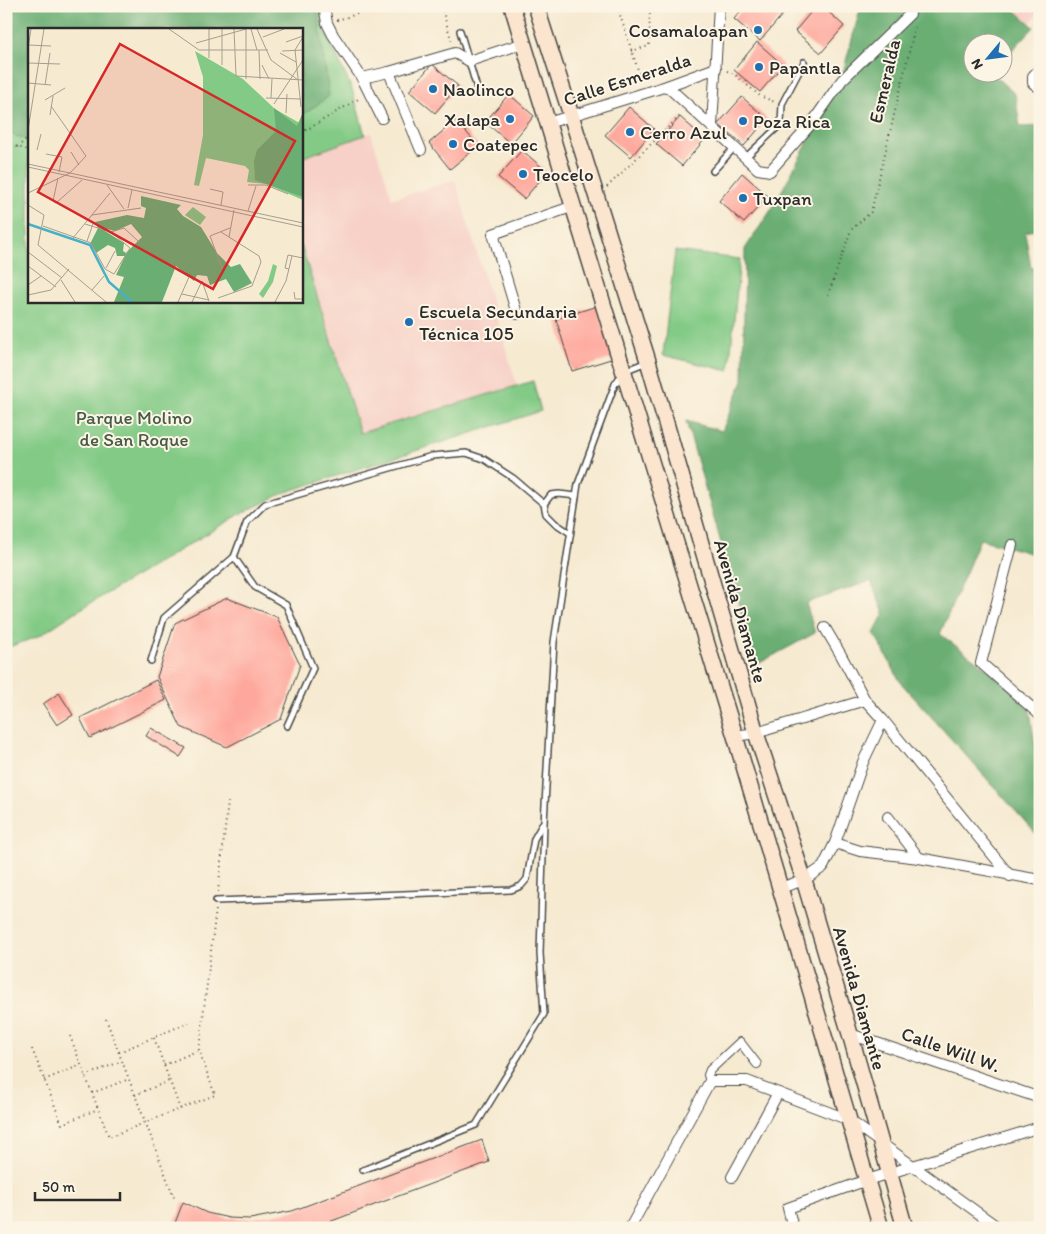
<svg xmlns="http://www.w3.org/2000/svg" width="1046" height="1234" viewBox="0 0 1046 1234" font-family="Itim,sans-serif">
	<rect width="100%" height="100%" fill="#fcf5e5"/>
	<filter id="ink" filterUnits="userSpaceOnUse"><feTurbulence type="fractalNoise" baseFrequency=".02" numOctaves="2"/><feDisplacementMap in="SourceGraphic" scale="10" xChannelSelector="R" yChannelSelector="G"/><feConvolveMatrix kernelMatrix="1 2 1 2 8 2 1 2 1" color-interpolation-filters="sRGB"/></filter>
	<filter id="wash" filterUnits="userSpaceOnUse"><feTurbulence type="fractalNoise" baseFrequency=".0096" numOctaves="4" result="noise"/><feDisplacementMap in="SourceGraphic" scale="20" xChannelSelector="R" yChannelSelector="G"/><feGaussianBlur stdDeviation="1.12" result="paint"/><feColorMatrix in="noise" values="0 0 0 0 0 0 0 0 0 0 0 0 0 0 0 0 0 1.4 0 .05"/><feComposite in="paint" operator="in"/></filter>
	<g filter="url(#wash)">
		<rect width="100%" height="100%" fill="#f6ead1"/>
		<g fill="#f7d1c7">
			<path d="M998,6h42v5l-15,18z"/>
			<path d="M371,133l21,66 63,-19 62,206 -162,49 -54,-177v-104z"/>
		</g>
		<g fill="#83ca86" stroke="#577a58">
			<path d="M6,6h314l3,21 29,62 13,46 -64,23v-129h-272v272h272v-56l59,188 173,-52 8,30 -255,81 -44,21 -168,100 -35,23 -33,12z"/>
			<path d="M675,251l65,8 -11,112 -66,-16z"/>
		</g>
		<g fill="#6aae73" stroke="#4a6c4f">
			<path d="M6,6h311l12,90 -28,20v-87h-272v111l-23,-7z"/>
			<path d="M861,6h149l24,21 -30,32v-17h-30v30l17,1 24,21 5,33 20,-1v103l-15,3 6,36h9v288l-60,-17 -40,95 88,65 8,52 4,1v81l-2,3 -137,-153 -27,-50 10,-20 -13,-32 -65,22 9,30 -59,32 -70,-244 36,10 21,-51 2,-131 28,-42 67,-124z"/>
		</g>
		<g id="blocks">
			<g fill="#fea89d">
				<path d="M745,6h29l9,8 -23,27 -26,-22z"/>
				<path d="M816,6h6l22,20 -23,27 -26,-22z"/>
				<path d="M757,42l26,23 -23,27 -26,-22z"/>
				<path d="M432,64l26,22 -23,27 -26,-22z"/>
				<path d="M509,94l25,22 -23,28 -26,-22z"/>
				<path d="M742,97l25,22 -23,27 -26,-22z"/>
				<path d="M629,107l25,22 -23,28 -26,-22z"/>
				<path d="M680,117l25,22 -23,27 -26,-22z"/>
				<path d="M456,120l22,26 -28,23 -21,-26z"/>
				<path d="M522,150l25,22 -23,27 -26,-22z"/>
				<path d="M742,173l26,23 -24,27 -25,-22z"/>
				<path d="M597,306l17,52 -42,13 -16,-52z"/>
				<path d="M227,598l50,19 23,48 -19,54 -54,28 -46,-20 -24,-50 18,-54z"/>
				<path d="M156,680l10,20 -76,38 -10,-20z"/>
				<path d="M59,693l14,22 -16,10 -14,-21z"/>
				<path d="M151,728l35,20 -6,9 -34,-21z"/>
				<path d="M482,1140l7,22 -176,66h-127l-11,-5 8,-21 24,11 22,5 21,1 42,-8z"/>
			</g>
		</g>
	</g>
	<g filter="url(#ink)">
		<use href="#blocks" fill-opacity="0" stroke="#494844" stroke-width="1"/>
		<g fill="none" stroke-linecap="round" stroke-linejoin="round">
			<g stroke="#494844" stroke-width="8">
				<g id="service">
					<path d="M460,31l18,61"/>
					<path d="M745,158l36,-34 1,-20 22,-42"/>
					<path d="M713,171l21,-23"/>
					<path d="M570,533l-15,-10 -9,-9 -2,-10 7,-9 8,-1 17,2"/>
					<path d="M234,557l21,30 31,18 27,63 -26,58"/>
					<path d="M151,661l13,-43 70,-61 13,-35 18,-18 167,-48 34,-3 18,6 29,19 31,26"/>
					<path d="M216,901l295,-11 10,-4 6,-7 7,-40 9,-16"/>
					<path d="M363,1170l113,-45 68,-111 -4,-61 4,-130 10,-181 24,-158 37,-100 9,-13 23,-9"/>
				</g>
			</g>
			<g stroke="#494844" stroke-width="10">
				<path id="pedestrian" d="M710,1081l-2,-6 2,-5 30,-28 17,22"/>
			</g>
			<g stroke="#494844" stroke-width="12">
				<g id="minor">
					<path d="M324,6l3,17 6,12 29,43 20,40"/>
					<path d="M1040,69l-7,7v7l7,5"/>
					<path d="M389,72l32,78"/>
					<path d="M362,78l27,-6 66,-19 14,8 55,-18"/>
					<path d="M667,86l91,83 12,2 42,-48 30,-43 68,-66"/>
					<path d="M548,123l119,-37 49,-18"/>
					<path d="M712,126l7,-120"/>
					<path d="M517,314l-24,-80 81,-28"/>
					<path d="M1012,545l-31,118 59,52"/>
					<path d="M825,628l16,27 24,45 18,20 127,156"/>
					<path d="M735,736l21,-3 109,-33"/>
					<path d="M888,817l31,41"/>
					<path d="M835,843l25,8 59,7 121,22"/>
					<path d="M780,888l24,-8 19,-13 12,-24 28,-81 20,-42"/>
					<path d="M850,1034l190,64"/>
					<path d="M732,1177l46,-84"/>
					<path d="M630,1228l80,-147h37l102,39 150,108"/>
					<path d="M793,1228l-5,-20 79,-28 173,-53"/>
				</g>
			</g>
			<g stroke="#494844" stroke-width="18">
				<g id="secondary">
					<path d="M512,6l223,730 146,492"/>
					<path d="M536,6l35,109 77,246 108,372 48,147 46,154 55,194"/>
				</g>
			</g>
			<g stroke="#494844" stroke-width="2" stroke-dasharray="1 4" stroke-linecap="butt">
				<path d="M441,6l11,36"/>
				<path d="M617,6l25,76"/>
				<path d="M337,20l48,-14"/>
				<path d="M631,51l18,-5 1,-40"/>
				<path d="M727,71l7,3 26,22 15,6"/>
				<path d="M301,133l59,-35"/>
				<path d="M6,144l23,6"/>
				<path d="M17,147l12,-9"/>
				<path d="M607,187l75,-73"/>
				<path d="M828,295l23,-65 20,-18 44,-185v-2"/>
				<path d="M218,892l10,-90"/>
				<path d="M106,1019l69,181"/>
				<path d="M70,1036l39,101 106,-42 -16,-45 17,-141"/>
				<path d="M154,1038l26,71"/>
				<path d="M32,1049l30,75 36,-15"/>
				<path d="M119,1052l71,-30"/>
				<path d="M164,1065l35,-15"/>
				<path d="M85,1076l37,-15"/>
				<path d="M44,1080l37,-15"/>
				<path d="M92,1093l37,-14"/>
				<path d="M135,1095l34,-14"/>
			</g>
			<use href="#service" stroke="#fff" stroke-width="5"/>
			<use href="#pedestrian" stroke="#fff" stroke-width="8"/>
			<use href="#minor" stroke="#fff" stroke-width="10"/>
			<use href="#secondary" stroke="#fbe5cf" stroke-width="15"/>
		</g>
	</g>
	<g fill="#1f6fb2" stroke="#fcf5e5" stroke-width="2">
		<circle cx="758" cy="30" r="5"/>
		<circle cx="759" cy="67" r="5"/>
		<circle cx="433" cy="89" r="5"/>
		<circle cx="510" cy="119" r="5"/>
		<circle cx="743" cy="121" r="5"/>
		<circle cx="630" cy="132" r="5"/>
		<circle cx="453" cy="144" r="5"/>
		<circle cx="523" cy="174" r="5"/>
		<circle cx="743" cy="198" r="5"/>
		<circle cx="409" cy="322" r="5"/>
	</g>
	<g text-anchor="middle" stroke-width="4" stroke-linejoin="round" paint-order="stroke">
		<g font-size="19" fill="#2b2b2b" stroke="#fcf5e5" text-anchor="start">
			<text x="748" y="37" text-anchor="end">Cosamaloapan</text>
			<text x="769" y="74">Papantla</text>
			<text x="443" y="96">Naolinco</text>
			<text x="500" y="126" text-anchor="end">Xalapa</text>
			<text x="753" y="128">Poza Rica</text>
			<text x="640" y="139">Cerro Azul</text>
			<text x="463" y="151">Coatepec</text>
			<text x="533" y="181">Teocelo</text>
			<text x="753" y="205">Tuxpan</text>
			<text x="419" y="318">Escuela Secundaria<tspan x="419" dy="22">Técnica 105</tspan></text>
		</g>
		<g font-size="19" fill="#2b2b2b" stroke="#fcf5e5">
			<text transform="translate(627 79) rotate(-18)" y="7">Calle Esmeralda</text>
			<text transform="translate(884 81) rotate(-77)" y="7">Esmeralda</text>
			<text transform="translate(741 611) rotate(74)" y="7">Avenida Diamante</text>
			<text transform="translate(860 998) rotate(74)" y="7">Avenida Diamante</text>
			<text transform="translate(951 1049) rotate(19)" y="7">Calle Will W.</text>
		</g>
		<g font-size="19" fill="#455b46" stroke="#fcf5e5">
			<text x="134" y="424">Parque Molino<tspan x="134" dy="22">de San Roque</tspan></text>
		</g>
	</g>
	<g transform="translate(28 28)">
		<rect width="275" height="275" fill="#f6ead1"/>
		<path d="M167,23l48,28 32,30 28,16v75l-37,-16 -19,-2 2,-12 -4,-4 -39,-8 -7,28 -5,-1 9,-50v-58zM165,179l13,10 -6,8 -15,-10zM245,236l4,2 -4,16 -10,16 -4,-4 9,-13z" fill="#83ca86"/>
		<path d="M246,80l23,18 6,-14v85l-48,-17 -1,-19 3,-11 19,-19zM113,168l40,9 -4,4 6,7 18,11 16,26 14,14 9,-3 12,19 -18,9 -8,-13 -16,6 -3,-9 -10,-1 -3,6 -18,-15 -14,36h-48l10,-25 -8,-2 9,-19h-8l-2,-8 -7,-3 -12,8 -6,-9 8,-16 -3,-6 32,-7 17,3 2,-10 -5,-2zM103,196l11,13 -16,16 -3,-2 1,-8 -19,-12 2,-2 8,2z" fill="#6aae73" fill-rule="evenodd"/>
		<path fill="none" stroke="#47b0c6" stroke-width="2.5" d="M0,196l62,21 19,37 23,20"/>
		<path fill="none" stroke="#a59e8f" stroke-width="1" d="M141,1l30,21h69M206,1l2,47 67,4M218,1v50M223,1l6,21M229,1l14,31 27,20M235,9l21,-8M258,14l17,-6M168,15l50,-14M0,17l23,1M0,20l3,-19M231,22l1,29M254,23l21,-1M252,25l16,9M181,30v-29M0,35l32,1M194,37v-36M234,37l7,14M0,55l23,2M17,57l5,-32M238,70l35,1M243,70l1,-19M17,72l20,-12M246,76l29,-44M273,79l-6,-57 8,-13M258,85l1,-19M22,87l3,-19M0,102l16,-101M9,122l4,-16M43,124l8,13M18,126l16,3 -3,15M0,136l275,59M0,139l275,60M30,150l-5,23 3,2 26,-23M79,157l17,24M220,157h18l22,9M182,161l13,3 -2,13M0,165l42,-20 16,-17 -35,-50M0,177l16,10 -6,30 68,57M100,180l4,-18M220,183l8,-25M64,187l49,-7M15,198l48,17 14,26 9,5 16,-26 -19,-16 -26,-8M83,204l13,-4 14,13M201,209l5,-27M45,210l37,-45M59,213l6,-17M0,224l34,26M0,238l28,21M78,240l9,-17M194,240l-12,-32 20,-8M261,241l-4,-1 3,-13 15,3M149,242l12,7 -11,25M33,252l14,22M174,253l7,20M0,257l13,-9M64,262l12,-14M266,264l1,7h8M154,266l27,6M0,267l23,-5 18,-21M190,270l34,-12 9,-24 -2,-6 -38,-24M164,274l10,-21M247,274l11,-21 6,-25"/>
		<path fill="#d62828" fill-opacity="0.15" stroke="#d62828" stroke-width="2.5" d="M92,16l175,97 -82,148 -175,-97z"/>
		<rect width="275" height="275" fill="none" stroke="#2b2b2b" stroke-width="2.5"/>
	</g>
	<rect width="1046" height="1234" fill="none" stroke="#fcf5e5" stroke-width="25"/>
	<g transform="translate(988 58) rotate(241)"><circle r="24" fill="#fcf5e5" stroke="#a8a49b"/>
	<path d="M0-4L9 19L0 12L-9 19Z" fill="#1f6fb2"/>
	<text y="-8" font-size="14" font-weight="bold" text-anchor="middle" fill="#2b2b2b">N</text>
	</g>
	<path d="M35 1192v8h85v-8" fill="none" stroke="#2b2b2b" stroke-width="2.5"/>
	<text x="42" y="1192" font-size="15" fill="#2b2b2b" stroke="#fcf5e5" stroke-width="4" paint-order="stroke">50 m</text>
</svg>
